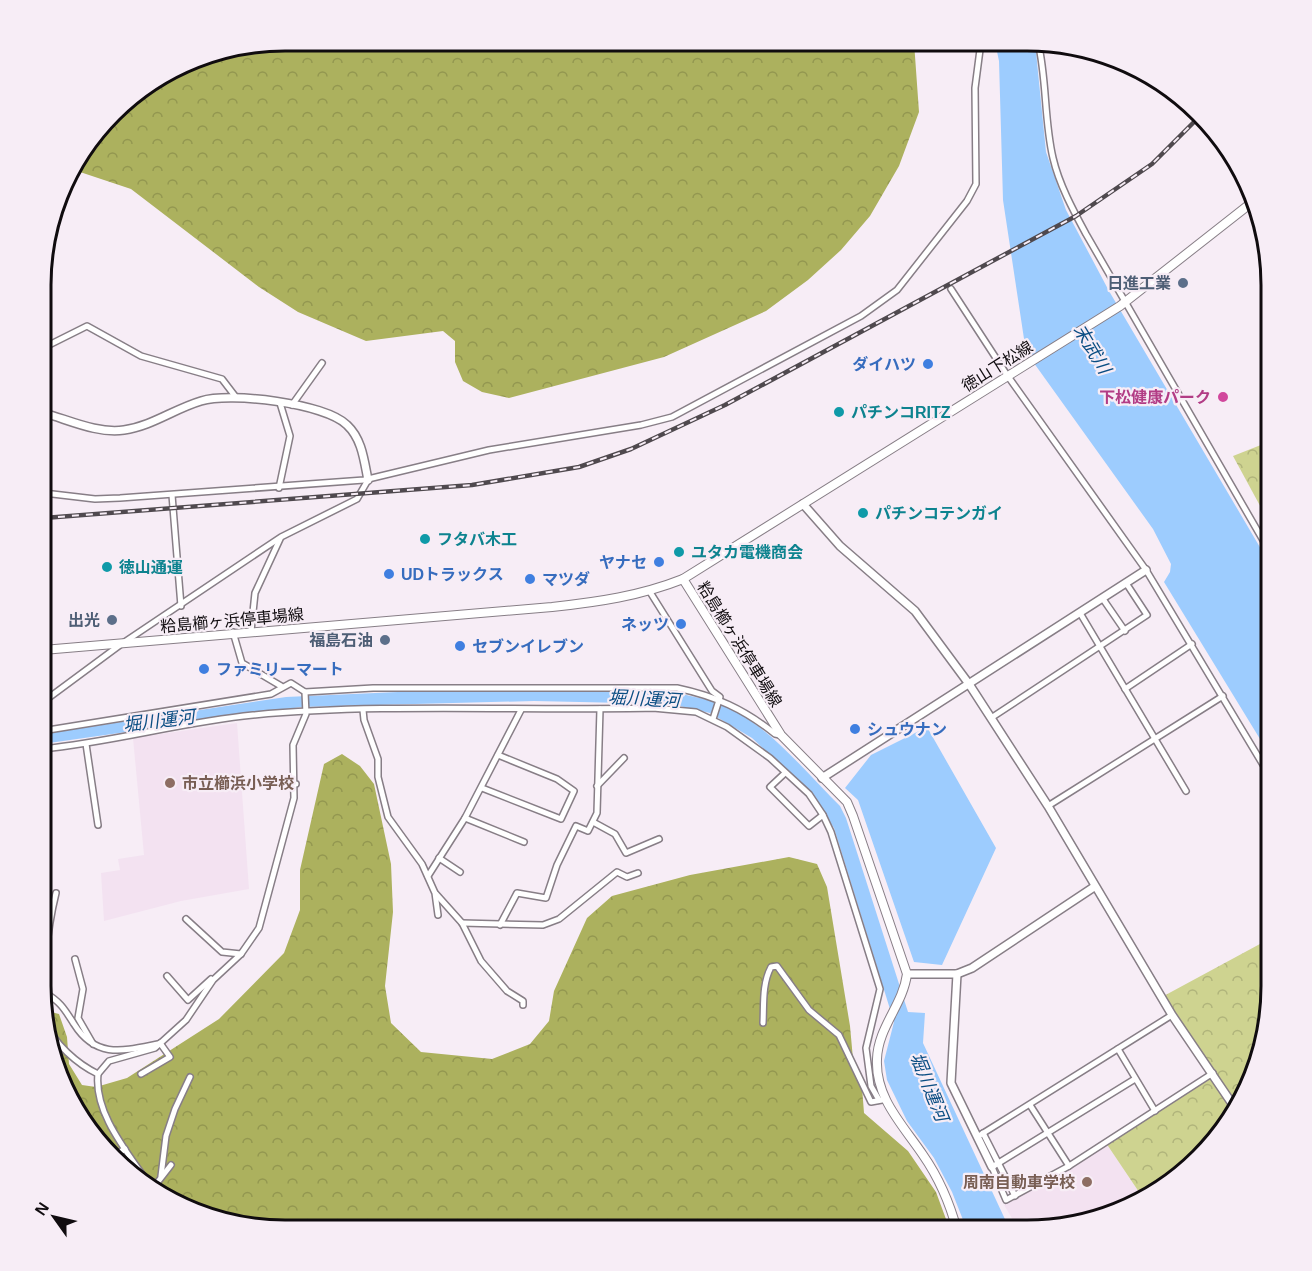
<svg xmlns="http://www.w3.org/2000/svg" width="1312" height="1271" viewBox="0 0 1312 1271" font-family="Helvetica,'Noto Sans JP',sans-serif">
	<defs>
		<pattern id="forest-crowns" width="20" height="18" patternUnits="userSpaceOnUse" patternTransform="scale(1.5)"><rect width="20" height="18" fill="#acb15e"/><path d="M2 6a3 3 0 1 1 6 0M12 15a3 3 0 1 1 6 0" fill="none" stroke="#939750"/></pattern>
		<pattern id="park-crowns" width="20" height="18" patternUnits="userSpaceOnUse" patternTransform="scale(1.5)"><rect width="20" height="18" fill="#ced390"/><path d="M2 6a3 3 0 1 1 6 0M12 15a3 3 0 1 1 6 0" fill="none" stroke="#b0b47b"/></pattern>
	</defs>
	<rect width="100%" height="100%" fill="#f7edf6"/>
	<g fill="#f3e2f1">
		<path d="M237,723l12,166 -68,12 -77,20 -3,-48 19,-3 -2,-11 26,-4 -11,-117z"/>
		<path d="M1106,1143l37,55 -37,19 -63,13h-24l-15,-25z"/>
	</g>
	<g fill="url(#forest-crowns)">
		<path d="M285,41l629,1 5,70 -20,54 -29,50 -29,34 -33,30 -42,31 -102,46 -155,41 -27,-6 -19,-11 -8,-19v-21l-12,-10 -77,10 -68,-29 -39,-25 -128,-98 -60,-20 53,-68 82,-47z"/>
		<path d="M342,754l18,12 14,18 17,80 2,48 -8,74 6,37 30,29 71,7 38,-15 19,-23 5,-30 33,-73 25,-22 78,-21 99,-18 28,7 10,23 23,139 4,44 8,17 2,26 44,38 28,41 14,38h-681l-93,-25 -85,-70 -37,-70 -11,-55 16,4 8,23 2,27 13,21 14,2 31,-9 92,-59 65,-66 16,-43v-40l24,-106z"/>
	</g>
	<g fill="url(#park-crowns)">
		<path d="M1271,441v85l-38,-70z"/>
		<path d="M1271,938v64l-25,93 -70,85 -33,18 -37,-55 106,-70 -52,-75z"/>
	</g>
	<g fill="#9dccfe">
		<path d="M995,42h40l11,110 20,58 43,81 162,275v191l-107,-175 6,-10 1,-8 -18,-35 -127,-177 -23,-152 -4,-139z"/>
		<path d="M664,690c17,4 34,7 50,12 51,17 89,68 126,104l6,12 62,194 17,1 -2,30 87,187h-43l-15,-38 -18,-34 -27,-37 -20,-41 -3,-19 10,-39 -60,-194 -23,-35 -59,-55 -42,-25 -39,-9 -137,-3 -233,6 -259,37v-10l244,-37 134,-6z"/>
		<path d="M927,727l69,121 -54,117 -28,-3 -56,-162 -13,-12 26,-33z"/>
	</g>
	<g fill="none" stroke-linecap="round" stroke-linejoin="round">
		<g stroke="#877e86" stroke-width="8">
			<g id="minor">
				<path d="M1038,42c9,38 6,78 15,116 6,26 20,52 33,76l185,320"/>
				<path d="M951,289l56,86 139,195 125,208"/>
				<path d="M45,347l42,-21 54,30 81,23 13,17"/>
				<path d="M292,405l30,-42"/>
				<path d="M279,488l11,-52 -10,-33"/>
				<path d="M44,493l51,6 25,-1 244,-18 125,-30 152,-25 31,-8 189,-101 36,-26 70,-89 9,-17 -1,-96 6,-46"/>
				<path d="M172,495l9,111"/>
				<path d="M650,592l62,99 8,6 -7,22"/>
				<path d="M1103,599l22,32"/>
				<path d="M1080,613l106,178"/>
				<path d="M251,631l4,-38 25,-54"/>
				<path d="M233,632l9,31 39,23"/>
				<path d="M1125,689l67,-45"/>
				<path d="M305,692l68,-4h304c38,8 67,21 98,46l5,1"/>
				<path d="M43,702l77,-57 161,-108 76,-38 11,-19"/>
				<path d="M363,710l1,10 14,39v18l10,40 34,47 13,29 3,22"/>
				<path d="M991,718l156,-103 -21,-32"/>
				<path d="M42,731l229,-37 20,-11 14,9 1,22 -13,31 1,53 -35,130 -18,26 -28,26 -27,40 -31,28 -46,13 -11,13c-4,37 26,74 46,103l6,6h7l14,-18"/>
				<path d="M86,744l12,81"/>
				<path d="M42,749c71,-7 140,-27 211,-34 131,-12 268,-4 400,-7l43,4 31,15 43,31 39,36 14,21 8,17 49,157 -14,59 5,38 8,14"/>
				<path d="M785,773l-15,14 39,39 14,-11"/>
				<path d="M257,782l39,2"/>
				<path d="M597,786l27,-28"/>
				<path d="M482,788l79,31 13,-28 -17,-12 -59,-24"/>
				<path d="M1048,806l175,-110"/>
				<path d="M465,818l59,24"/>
				<path d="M593,822l22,12 11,19 33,-14"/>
				<path d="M439,858l21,14"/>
				<path d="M428,876l37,-58 56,-108"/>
				<path d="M56,893c-8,32 -17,98 -9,129 5,21 32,43 51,52"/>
				<path d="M436,894l26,29 19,38 26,30 16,10v4"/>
				<path d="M186,919l36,33 19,2"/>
				<path d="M462,923l81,2 16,-6 58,-47 10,5 11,-4"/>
				<path d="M500,925l17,-32 29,5 11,-33 19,-39 12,5 9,-18 3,-104"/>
				<path d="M75,959l8,30 -5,29 15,26"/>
				<path d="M167,976l21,24 23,-21"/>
				<path d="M45,993c15,8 20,17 29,31 22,35 49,27 84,20"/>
				<path d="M763,1023c1,-19 -1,-39 8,-56l6,-1 32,44 30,25 32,67 11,-2"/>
				<path d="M1118,1049l37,62"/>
				<path d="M141,1074l29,-17 -10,-14"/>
				<path d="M1135,1079l-143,88 14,33 63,-34 144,-93"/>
				<path d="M1030,1105l39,61"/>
				<path d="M983,1133l32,63"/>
				<path d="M977,1137l195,-122"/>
				<path d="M115,1155l10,-6"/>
				<path d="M161,1176l5,-40 9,-27 15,-32"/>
			</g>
		</g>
		<g stroke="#877e86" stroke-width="10">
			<g id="tertiary">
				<path d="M44,413c25,7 54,21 80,17 28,-4 50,-21 77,-29 29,-9 124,2 146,24 15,14 17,35 21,55"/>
				<path d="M803,504l37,42 75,65 54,73 79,122 124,209 63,93"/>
				<path d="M822,778l324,-208"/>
				<path d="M907,974h50l15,-6 122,-81"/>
				<path d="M957,974l-6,109 41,84"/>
			</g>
		</g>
		<g stroke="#877e86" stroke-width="10">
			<g id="secondary">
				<path d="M683,579l98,156 66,67 6,14 54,158c-4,31 -29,53 -30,85 -2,39 26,66 46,96 16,23 27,49 34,75"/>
				<path d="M43,650l509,-43c46,-5 88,-11 131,-28l437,-273 135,-106"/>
			</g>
		</g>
		<use href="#minor" stroke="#fff" stroke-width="5"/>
		<use href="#tertiary" stroke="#fff" stroke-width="7"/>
		<use href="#secondary" stroke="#fff" stroke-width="8"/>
		<g stroke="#4f494e" stroke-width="4.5">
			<path id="rail" d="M44,518l428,-33 107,-18 52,-18 94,-44 351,-189 76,-52 47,-47"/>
		</g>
		<use href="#rail" stroke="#f7edf6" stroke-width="2" stroke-dasharray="7" stroke-linecap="butt"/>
	</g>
	<g fill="#5c6f8a" stroke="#f7edf6" stroke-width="2">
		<circle cx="1183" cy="283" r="6"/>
		<circle cx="112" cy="620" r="6"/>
		<circle cx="385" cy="640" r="6"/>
	</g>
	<g fill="#3f7fe0" stroke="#f7edf6" stroke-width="2">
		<circle cx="928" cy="364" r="6"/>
		<circle cx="659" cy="562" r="6"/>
		<circle cx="389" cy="574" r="6"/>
		<circle cx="530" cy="579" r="6"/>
		<circle cx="681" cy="624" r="6"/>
		<circle cx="460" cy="646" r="6"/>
		<circle cx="204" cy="669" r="6"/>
		<circle cx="855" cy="729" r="6"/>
	</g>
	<circle fill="#d1479c" stroke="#f7edf6" stroke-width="2" cx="1223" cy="397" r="6"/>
	<g fill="#0f9aa8" stroke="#f7edf6" stroke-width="2">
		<circle cx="839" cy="412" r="6"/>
		<circle cx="863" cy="513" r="6"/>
		<circle cx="425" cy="539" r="6"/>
		<circle cx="679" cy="552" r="6"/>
		<circle cx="107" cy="567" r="6"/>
	</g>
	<g fill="#8d6e63" stroke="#f7edf6" stroke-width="2">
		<circle cx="170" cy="783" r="6"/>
		<circle cx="1087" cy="1182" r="6"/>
	</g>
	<g text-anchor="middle" stroke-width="4.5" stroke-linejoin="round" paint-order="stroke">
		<g font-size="16" font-weight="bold" fill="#4e5e75" stroke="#f7edf6" text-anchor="end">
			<text x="1171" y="289">日進工業</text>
			<text x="100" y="626">出光</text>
			<text x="373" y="646">福島石油</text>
		</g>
		<g font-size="16" font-weight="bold" fill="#366cbe" stroke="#f7edf6" text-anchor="start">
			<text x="916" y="370" text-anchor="end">ダイハツ</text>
			<text x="647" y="568" text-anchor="end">ヤナセ</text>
			<text x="401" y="580">UDトラックス</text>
			<text x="542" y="585">マツダ</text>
			<text x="669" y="630" text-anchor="end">ネッツ</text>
			<text x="472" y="652">セブンイレブン</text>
			<text x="216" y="675">ファミリーマート</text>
			<text x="867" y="735">シュウナン</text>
		</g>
		<g font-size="16" fill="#100c0f" stroke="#f7edf6">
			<text transform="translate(997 366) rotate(-32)" y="6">徳山下松線</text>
			<text transform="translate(232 620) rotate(-5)" y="6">粭島櫛ヶ浜停車場線</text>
			<text transform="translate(740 644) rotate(58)" y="6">粭島櫛ヶ浜停車場線</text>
		</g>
		<g font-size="16" font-weight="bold" fill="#b23c85" stroke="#f7edf6" text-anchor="end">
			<text x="1211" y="403">下松健康パーク</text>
		</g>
		<g font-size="16" font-weight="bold" fill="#0d838f" stroke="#f7edf6" text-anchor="start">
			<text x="851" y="418">パチンコRITZ</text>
			<text x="875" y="519">パチンコテンガイ</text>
			<text x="437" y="545">フタバ木工</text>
			<text x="691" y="558">ユタカ電機商会</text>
			<text x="119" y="573">徳山通運</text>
		</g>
		<g font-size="16" font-weight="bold" fill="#785e54" stroke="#f7edf6" text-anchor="start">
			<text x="182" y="789">市立櫛浜小学校</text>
			<text x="1075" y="1188" text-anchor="end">周南自動車学校</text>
		</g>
		<g font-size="18" font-style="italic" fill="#0a4d83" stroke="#f7edf6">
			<text transform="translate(1092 349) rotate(59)" y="6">末武川</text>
			<text transform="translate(644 699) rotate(3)" y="6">堀川運河</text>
			<text transform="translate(159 721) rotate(-7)" y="6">堀川運河</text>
			<text transform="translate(929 1087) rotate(68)" y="6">堀川運河</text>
		</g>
	</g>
	<path d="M0 0H1312V1271H0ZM285 51H1027A234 234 0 0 1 1261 285V986A234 234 0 0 1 1027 1220H285A234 234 0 0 1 51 986V285A234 234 0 0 1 285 51Z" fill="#f7edf6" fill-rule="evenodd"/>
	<path fill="none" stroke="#100c0f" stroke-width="3" d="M285 51H1027A234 234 0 0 1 1261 285V986A234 234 0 0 1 1027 1220H285A234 234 0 0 1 51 986V285A234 234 0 0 1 285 51Z"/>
	<g transform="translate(54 1217) rotate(304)" stroke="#f7edf6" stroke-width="4.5" paint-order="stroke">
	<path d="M0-4.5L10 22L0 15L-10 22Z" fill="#100c0f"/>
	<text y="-9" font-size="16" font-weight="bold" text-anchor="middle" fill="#100c0f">N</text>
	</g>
</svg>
